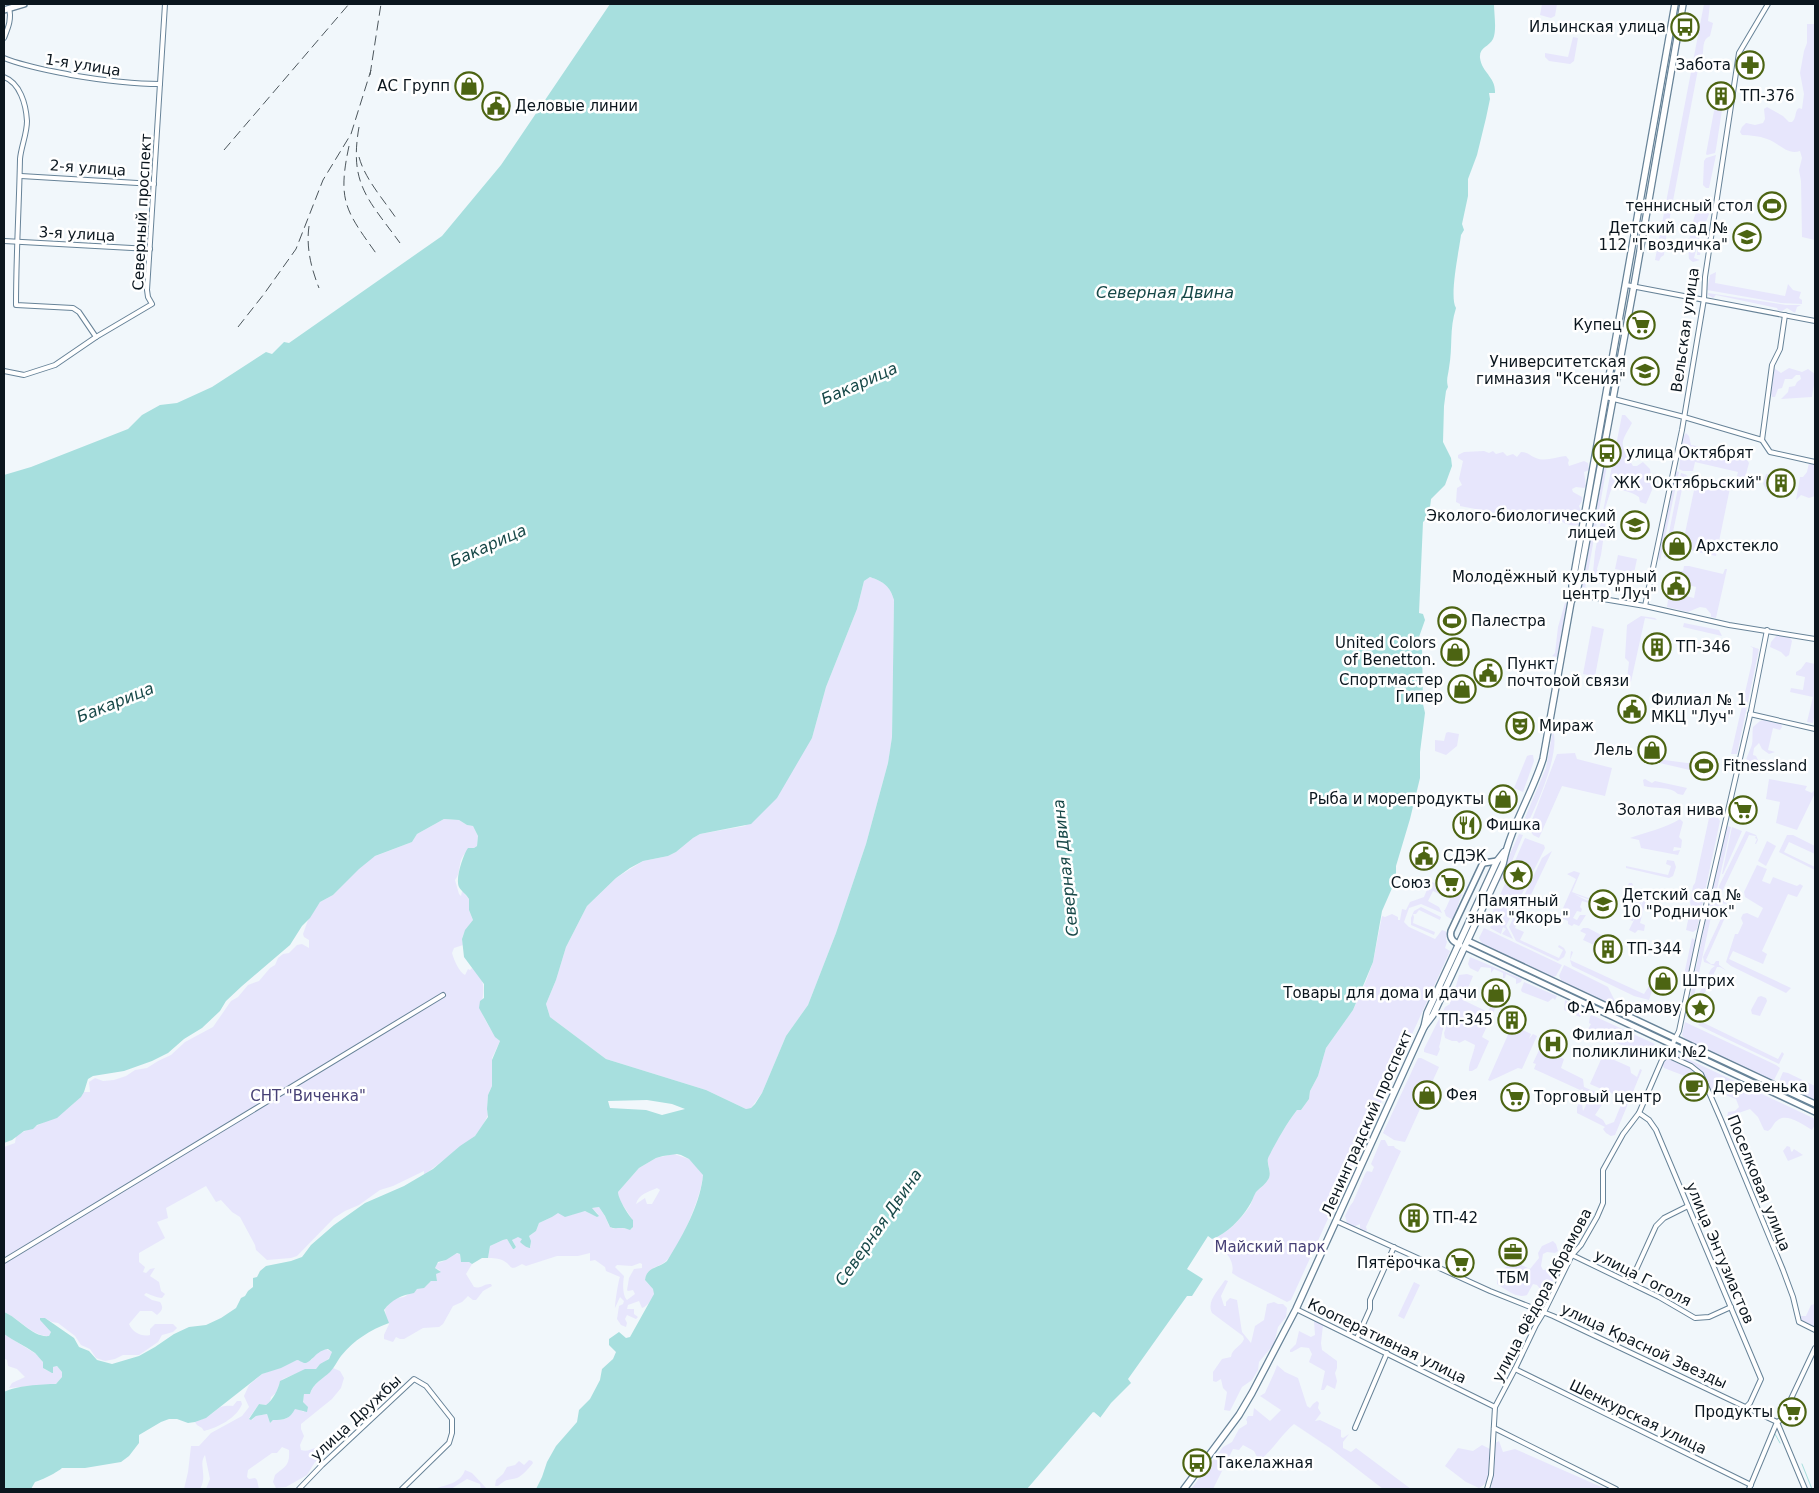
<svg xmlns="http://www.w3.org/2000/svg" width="1819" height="1493" viewBox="0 0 1819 1493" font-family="'DejaVu Sans',sans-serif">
	<rect width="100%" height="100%" fill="#f1f7fb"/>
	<g fill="#e7e6fc" fill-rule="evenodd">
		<path d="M1542,4h15l-2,12 -4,2 -11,-3z"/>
		<path d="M1704,4h6l-2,17 5,2 -3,13c-11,5 -3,18 -11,28l-34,179 -1,12 -3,2 -2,4 -4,-1z"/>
		<path d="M1807,24h8v216l-13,-3 -1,-56 -2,-11 3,-12 -2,-7c-13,5 -22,-9 -33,-12 -8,-3 -17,-4 -25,-4l-2,-3 2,-5 4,-4 9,2 8,-2 2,-4 -1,-10 3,-2 16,9 6,6h3c5,-4 2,-11 7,-14l3,1 2,-15 -4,-21 4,-22 3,-8z"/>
		<path d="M1573,37l5,1 -4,23 -4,3 -21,-3 -4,-4v-4l23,4z"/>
		<path d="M1717,109l5,1 -6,39 -1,4 -8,2 -1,-1 8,-43z"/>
		<path d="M1716,155l-7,33h-3l-3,-3 1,-24 2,-3z"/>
		<path d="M1703,205l5,1 3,3 -13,33 4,1 -2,12h-3l1,-12 -4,15 6,2 -7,2 -4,-3c-2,-12 3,-44 11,-53z"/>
		<path d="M1716,272l-1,11 70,13 3,-12 5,6 8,2 -2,6 3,2v4l-21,-1 -74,-13 3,-15z"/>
		<path d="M1708,293l78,12h15l-4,2 -2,6 -8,-5 -5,3 -4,-1 -1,-2 -61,-13 -3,3 -5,-3z"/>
		<path d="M1774,368l7,5 8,-5 13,4 6,-3 7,5c0,9 -2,15 -3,23l-31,2 7,-7 1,-5 6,-1 2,-4 4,-3 -1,-4h-4l-4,4h-7l-3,9 -4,1 -3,8h-3l-2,-7z"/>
		<path d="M1622,415h3l7,8c-13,23 -12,20 1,43h4l6,-4 7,7 2,21 -6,14 -6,-2 -1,-5c-7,-5 -21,-9 -28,-7l-9,28 4,2 -5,35 -4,14 2,8 4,3 -11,2 3,-30z"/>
		<path d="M1686,433l3,3 2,9 41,7 14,6 3,5 -5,18 -8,-2 2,-7 -43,-10 -2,9h-10l-4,-2 4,-32z"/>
		<path d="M1484,451l5,2 4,-2 3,3 7,-2 4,4 6,-2 4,3 4,-5c7,0 9,4 15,6 9,4 20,-1 30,-2l3,4 -1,3 1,3 15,-5 4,2 1,7 -5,2 2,14 -2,2 -8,-1 -4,2 1,3 9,5v4l-3,5 2,5 -1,13c-4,3 -16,1 -19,-4l-6,1 -4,-5 -2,2 2,6 -91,-18v-2l-4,-2 1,-14 5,-3 -3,-6 4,-18 -5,-3v-3l6,-3z"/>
		<path d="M1605,460h3l-23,129 -3,-1z"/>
		<path d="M1815,462v34l-6,2 -8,-3 -5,5 4,-23h3l4,-5 2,-9z"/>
		<path d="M1676,471l3,1 -19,89 -2,-4z"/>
		<path d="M1681,473c10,2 11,9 9,18l-8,-2 -13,62h-2l-1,7 -2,-1z"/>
		<path d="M1766,474l4,1 -2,10 23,6 -1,4 -3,2 -19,-5 -5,-8z"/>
		<path d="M1697,476l34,7 -15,73 -31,-7 -1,-11z"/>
		<path d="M1618,555l19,4 -3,14 -19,-4z"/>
		<path d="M1684,566h5l34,8 2,-5h2l-11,49 -5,-1v-3l-5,-6 -6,-1 -12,5 -21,-5 1,-7h3l-2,-2v-3l7,2 1,-3 17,4 2,-11 -8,-2 1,-7 -14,-3v-4h8z"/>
		<path d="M870,577c14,5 20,9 24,23l-2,137 -4,26 -22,81 -30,89 -28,72 -22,31 -24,57 -11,15 -5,1 -40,-19 -100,-31 -56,-42 -4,-13 10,-24 10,-33 21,-41 29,-28 27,-17 25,-5 8,-4 17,-14 7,-4 45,-8 67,-88 14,-51 31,-78 7,-28z"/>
		<path d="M1565,603h2l-10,54 -5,-1 3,-3 3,-26z"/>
		<path d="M1641,616l14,2 2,2 -12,-2 -15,68 1,-4 -4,-3 2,-17 -4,-4 2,-33z"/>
		<path d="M1684,623l35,7 3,6 -39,-9z"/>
		<path d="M1592,626l12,3 -9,47 -12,-2z"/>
		<path d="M1777,635l12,1 3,5 -3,14 -3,2 -5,-5 -11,-5 1,-5z"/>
		<path d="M1750,646l9,3 -22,105h-6l21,-92 1,-14z"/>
		<path d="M1806,662l9,2v48l-2,11 -6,-1 6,-25 -23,-5 1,-4 12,2 2,-13 -9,-2v-3l5,-3z"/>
		<path d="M1766,719l15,4 1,4 -2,3 -7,-2 -5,22 7,2 -6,2 -7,-5 -3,-6 -5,5 -1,7 3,1 3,6 5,1 2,5 -1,4c-4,2 -7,1 -11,0 -16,-4 -4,-19 -2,-28 1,-5 0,-11 1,-17l7,-6z"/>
		<path d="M1553,730c8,24 -18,79 -29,101l-3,-4 25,-59z"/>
		<path d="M1448,732l11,2 -2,12 -11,9 -11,-4v-11l9,1 2,-8z"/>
		<path d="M1575,753l2,6 35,9 -7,28 -43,-10 -23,52 -6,-3 -4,-7 28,-74z"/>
		<path d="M1530,755h3l1,6 -11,31 -9,-4 13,-32z"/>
		<path d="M1648,756l15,2 1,2 31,4 -1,7 -47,-11z"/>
		<path d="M1645,779l7,4 3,-2 32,7 -4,7 -5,-1c-8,-8 -22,-5 -34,-8l-1,-6z"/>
		<path d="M1769,779l38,7 -2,4 7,3 3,-4v4l-18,37 -21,-7 4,-21 -14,-3z"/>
		<path d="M1712,817l6,1 2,3 -23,108 -4,3 -7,-2 5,-24 -1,-3 3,-17 2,-3 14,-65z"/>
		<path d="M444,819l15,1 8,5 6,1 5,10 -1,10c-4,3 -10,4 -14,10 -5,8 -2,17 -8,24l4,14 2,2 1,-5 7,8v11l4,10c-5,9 -13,13 -10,25l-9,3 -2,5c2,7 7,19 13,22l3,-6 2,1 2,-2c18,16 9,24 10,43 0,6 14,27 18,30l-8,17v28l-4,9 -1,14 1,6 -5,10 -8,11 -51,39v-4l-31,15 -13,4 -21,15 -14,6 -11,7 -37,38 -6,2 -24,2 -11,-10 -1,-5 -15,-28 -8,-5 -11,-12 -5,2 -10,-16 -40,22 2,10 -11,4 8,16 -26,15v9l6,5 -2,5 3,1 4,-4 5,-1 -5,8 9,6 2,9 4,3 -3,4c-4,0 -11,-3 -16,-5l-2,2 8,5 8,2c4,6 2,9 -3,13l-5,-4h-12l-11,13c4,9 13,13 21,11v-6l5,-5h18l4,4 -4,4 -11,3 -4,7 -19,13h-16l-8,4 -10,2 -9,-3 -6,-9 -9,-4 -6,-9 -17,-13 -6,-1 -7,-4 -5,2 9,8 2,4 -2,4c-16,1 -30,-18 -45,-24v-165l11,-4 1,-7c25,-14 49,-19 68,-44h6l-1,-10 6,-4 8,3 11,-1 12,-4 9,-6 12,-2 11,-7 13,-6 14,-13 28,-15 18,-26 7,-4 10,-12 11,-4 11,-13 5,-3 3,-7 5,-4 6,-1 8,-8 5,-1 7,4v-8l-5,-3 -1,-3 5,-14 9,-14 3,-4 13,-7 24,-25 16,-13 39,-15 5,-8z"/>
		<path d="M1680,819l3,3 -4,15 3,3 -1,8 -7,-1 -1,4 7,-1 -2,5 -37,-7 -2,-8 -9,-2c17,-6 35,-10 50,-19z"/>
		<path d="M1727,826l4,1 -19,84 3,-8 8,2 -11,7 -22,103 -4,2 38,-189z"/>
		<path d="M1732,827l10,4 -19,43h-1z"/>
		<path d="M1746,831l10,4 2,5 -2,4h-1l2,-5 -2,-1 1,-2 -7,-1 -30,63 8,5 -1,1 -9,-2 2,-16z"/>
		<path d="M1519,834l4,1 -18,43 -8,5z"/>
		<path d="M1787,835h6l22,11v8l-26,-12 -5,10 31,15v3l-36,-18z"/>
		<path d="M1525,838l19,7 1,3 -39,78 7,13 -11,-5 4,-5 -3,-2 -2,7 -11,-6 2,-5 -3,-3z"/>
		<path d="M1767,841l9,5 -10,20 -8,-5z"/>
		<path d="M1552,851l-37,77 9,4 -4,8 39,18 4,-8 -5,-3 1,-2 5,3 2,4 -2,5 -6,4 -42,-20 -7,-14 33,-69z"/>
		<path d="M1667,860l7,1 2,6 -3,9 -4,2 -43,-10v-2l42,9 3,-9 -5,-2z"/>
		<path d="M1757,865l10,4 -5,12 8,3 3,-7 24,9 3,-2 3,2 -6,11 -9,-3 -26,57 5,3 -4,10 -30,-13 -4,8 62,29 -5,5 -55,-27 -5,-4 9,-28h3l5,-11 -2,-5 2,-4 4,-1 11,5 5,-10 -18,-11 -1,-5z"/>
		<path d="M1574,871l6,2 -8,19 19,7 -1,1 -16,-6 16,8 -1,1 -7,-2 -2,6 2,2 -1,3 -4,-1 -4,7 4,2 3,-5h6l-7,11 -5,-2 -2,2 -4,-2v-3l-11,-5 3,-1 16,-36 -9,-5z"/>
		<path d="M1420,877l43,18 -2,1 -8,24 -7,-4 -2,-6h1l5,-11 -17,-8 -5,10 11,6 3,6 -21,-9 -12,4 -5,14 5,5 26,12 7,-9 5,2 -1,7 1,3 -2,6 5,3 -159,349 -4,2 -49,-25 -6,-4c4,-14 -11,-26 -20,-34 15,-5 29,-20 38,-33 2,-4 3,-10 6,-14 5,-5 10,-8 13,-14 3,-8 -4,-15 0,-23 8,-14 17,-31 28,-45h4l8,-11 1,-8 8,-15 8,-28 27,-38 13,-29 7,-19 9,-46 3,1 7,-3 6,3v3h2l2,-11 4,1 4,-8 14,-5 4,-10z"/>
		<path d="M1629,883h3l1,2 -1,4 8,4v2l4,2 -11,24 -9,-3 5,-14 7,-8 -6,-3 -4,4 -2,-2z"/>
		<path d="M1649,889l-9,34 5,2 -1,6 -6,-1 -3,3 -6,-3z"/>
		<path d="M1731,904l-25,56 5,4h3l2,-3h3v4l8,6 -7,-4h-3l-20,42 -3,-1 1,-6 16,-33 4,-3 -11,-4 -1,-5 21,-45z"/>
		<path d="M1421,907l20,10 -1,3 -21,-10 -3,4h-3l1,3 -1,6 22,9 -1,3 -23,-10v-7l3,-7z"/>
		<path d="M1484,928l78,37 -6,11 -3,1 -71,-33 -3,-6z"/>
		<path d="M1583,928h5l17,9 -1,2 8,4 -1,4 -6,-2 -2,3 6,5 -3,5 -14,-7 2,-6 -11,-5 3,-6 -6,-3z"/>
		<path d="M1692,938l4,3 -11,48 2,-9 -4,-1z"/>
		<path d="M1571,951l2,1 -3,8 74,34 5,-8 4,2 -4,12 -15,-4 -62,-30 -2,-6z"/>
		<path d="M1470,957l52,22 -1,3 -5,2v-5l-10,-5 -1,4h-2v-5l-9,-4 -3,4v-5l-10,-1 -3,5 -8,-4 -2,-4z"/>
		<path d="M1564,965l44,22 8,16 -4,-2 -1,2 -4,-1 -45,-20 -3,-6z"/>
		<path d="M1467,974l6,2 -10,24 25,12 7,-16 5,2 -18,39 7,4 -12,27 -5,3h-3c-1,-6 5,-18 6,-26l-10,-5 -6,3 -2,-2h-5l-7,-3 -1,-5 3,-9 -1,-1c-5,7 -4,16 -7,24l1,2 -3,7 -13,-4v-3l21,-42 5,-3v-5l9,-3 -1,-2 -8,-1 6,-7 3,-11z"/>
		<path d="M1524,982l33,14 -2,4 -2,-2 -5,4 -26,-10 -1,-2z"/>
		<path d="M1761,996l5,2 1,3 -7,15 -8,-2 -1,-4 7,-13z"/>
		<path d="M1565,1000l16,8v7l-1,2 -16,-7z"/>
		<path d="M1592,1015l2,1 61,28 -7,6 -9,10v-8l-52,-21 4,-7 -2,-1 1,-7z"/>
		<path d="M1685,1022l91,43 4,3 -6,12 -5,-1 -83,-39 -4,-5z"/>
		<path d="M1509,1023l22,11 -2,5 4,-5 4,2 -15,33 -4,-1 -28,13 -2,-1 19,-43 2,-7 -3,-3z"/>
		<path d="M1700,1023h4l74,36 4,-7 2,2 -5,10 -81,-39z"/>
		<path d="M1540,1048l24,11 -3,9 22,11 1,8 20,9 1,4 -10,15 8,5 3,5 8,-3 9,-22 -1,-2 -32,-14 13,-29 27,12 1,6 6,4 3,-8 2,1 -27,65 -4,1 -5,-3 -3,-4 2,-2 -28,-14v-6l3,-6 2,2 1,8 4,-8 -9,-4 5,-10 -3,1 -46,-21 2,-5 -3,-1z"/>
		<path d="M1671,1051l144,68v6l-3,5c-9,-5 -25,-17 -34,-10 -5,3 -5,8 -10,11l-4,-1 -6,-13 -8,-8 -23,8 1,-5 7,-1 4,-4 -3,-8 -16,-6h-8l-3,-2 -12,-23 -25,-14z"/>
		<path d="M1418,1058h3l18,9 -34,75 -11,-2 -11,-7z"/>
		<path d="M1666,1058l24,10 4,5 -4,5 -26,-10 -2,-6z"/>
		<path d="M1783,1072l5,1 27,13v14l-33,-15 -2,-6z"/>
		<path d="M1381,1140h4l3,6h6l1,2 6,3 -35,76 1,3 -3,2 -4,-3v-5l-7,3 -6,-4 -2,-7 5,-10 3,-4 12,-28 2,-3 5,1 2,-5 -3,-3z"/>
		<path d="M1787,1146l3,1 1,4 1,1 2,-3 9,6 -15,6 -5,-10z"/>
		<path d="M674,1154l15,5 14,14c0,20 -22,72 -36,87 -7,8 -20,6 -22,20 2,3 6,6 8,9 4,6 -5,17 -11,19l-3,-7 -11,4 -1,4h7v5l4,3 -2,2 -9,-4 -2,4 2,4 -1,4 -5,-2 -4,-6 2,-13 4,-2 1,-3 -4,-4 -5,11c0,-5 3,-26 5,-31l-14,-6 -1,-4 -10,-7 -5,1v-8l-12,3h-21l-31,10 -4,-2c-14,8 -9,2 -18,-3 -5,-3 -12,-3 -16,-3l2,-12 13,-6 4,-1 6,10 3,-2 -4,-7c3,-4 7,-4 10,-2v5l9,4 -2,-11 7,-5 3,-8 13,-6 5,-5 15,3 4,-3 9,-1 8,4 5,-1 -6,-6 7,-1 7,11 3,8 5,3c7,-3 11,1 18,0 5,-12 -14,-24 -14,-37l21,-24 17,-10zM657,1188l3,2 -8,14h-5l-2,-6 -9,6c3,-10 12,-12 21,-16zM640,1263l2,1v4l-8,1 -5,9 -2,12 1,1 5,-1 2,4 -8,6c-5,-5 -4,-18 -3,-24l-9,-9 2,-2 15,1z"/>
		<path d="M1553,1241l3,3 2,7 -3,2 -8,-1 -4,2 -2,12 2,4c10,0 11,-9 19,-14l2,3 -15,29 -7,3 -5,-6 -4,-1 -6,11c-10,4 -22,-6 -30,-11 0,-10 11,-23 22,-20 3,1 8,4 11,5l9,-11 -1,-5 4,-7z"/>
		<path d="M454,1253l6,1 1,8h8l3,2 -6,10 8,13c7,2 11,-4 17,-3l1,2 -9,5 -7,9h-3l-5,-4 -6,6 -9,4 -10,18 -4,3 -16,1 -19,11h-4l-4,-2 -3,5 -9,-3v-4l5,-11 -3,-7 -1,-8 8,-10 11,-2 13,-8 9,-3 5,-5h6l-1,-7 4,-4 -5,-2 1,-4 10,-4z"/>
		<path d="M1225,1280l3,1 -7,15 3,10h2v-4l4,-4 7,2 5,32 9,11 4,-17 9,-6 3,-16 7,-2 4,2h5l4,4 -1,9 -8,10 -4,17 -15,18 -1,8 -6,10 -10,7 -12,24 -6,-1 3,-18 -4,-4 -2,-9 -5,3 -3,-1v-9l9,-13 9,-2c1,-9 10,-10 13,-18l-1,-3 -31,-23c-6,-12 7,-23 13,-33z"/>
		<path d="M1414,1282l6,3 -16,34 -6,-3z"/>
		<path d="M1815,1304v23l-13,-6 -2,-5h6l5,-11z"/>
		<path d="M1316,1320l6,3 1,2 -2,18 1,7 15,11v7l-2,5 2,8 -2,8 -8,-4 -3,5h-3l4,-19 -16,-9 3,-8 -3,-6 -8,-1 -9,5h-2v-2l6,-6 3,-13 12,6 4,-2 -1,-14z"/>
		<path d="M4,1334l32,20 7,8 1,7 9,4v-6l4,-1 5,6v5l-6,7 -47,4 3,-5 13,-6 -8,-8 -9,-3 -1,-6 -3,-2z"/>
		<path d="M326,1349l6,3c-2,9 -10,10 -16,17l-11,1 -22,9 -3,3 -4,11 -5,4 -1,6 -4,2 -7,-1 -10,14 3,2 4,-4 11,-2 3,9 3,-3c10,0 17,0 21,-11h4l6,3 -1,-13 1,-5h6c3,-11 16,-17 23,-26l7,3 4,7 -3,10 -9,11 -31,25v5l3,7 -4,9 1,5c9,3 16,-5 25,-6l3,3 -1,6 -13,9 -8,13 -21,12 -10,1 -3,-6 2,-7c10,-9 15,-9 14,-25l-7,-3 -5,6h-5l-24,17 -1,7 2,2 6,-1 2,2 2,9h-53l4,-10 -5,-24c-7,10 3,20 -5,34h-16l4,-17 3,-26h8l12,-13 31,-17 7,-9 -5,-11 5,-11 13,-11 19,-7 16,-7 9,2 5,-2 8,-9z"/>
		<path d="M1277,1365l8,7 13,6 9,28 3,2 3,-4 4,-3 2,2 -1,5 3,5 -6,8 5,-1 21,10v7l2,1 6,-4 -6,8v6l8,4 5,-4 55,41h-28l-53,-41 -36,-24c-13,11 -21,26 -35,37l-5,-10 -11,-6 -4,5 -6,-1 -20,40h-22l32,-42 9,-5 7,-13 8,-5v-3l-1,-1 2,-4h5l1,-8 16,13 11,-11 -21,-14 5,-3c4,-10 9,-18 12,-28z"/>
		<path d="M237,1401h4l1,3c-5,14 -25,24 -38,27l-2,-3 -5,-3 -2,-3c4,-2 9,-3 12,-5 12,-7 10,-12 26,-11z"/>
		<path d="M1499,1441l4,11 12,-3 91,40h-115l4,-46z"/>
		<path d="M1482,1445l8,4c-1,15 4,32 -11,39l-13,-6 -21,-16 13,-18 15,3z"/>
		<path d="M529,1460l3,1 1,2c-4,5 -11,13 -16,15 -11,3 -9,0 -19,8h-3l1,-6 7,-6 4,-7 8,-2 4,-4 5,4z"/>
		<path d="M465,1470l7,3 15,16h-6l-1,-5 -13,-5 -16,10h-16c12,-5 25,-5 30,-19z"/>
	</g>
	<path fill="#a7dfde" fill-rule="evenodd" d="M610,4h884c0,10 3,26 -1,35 -4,8 -14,8 -13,19 2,15 16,19 15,35h-6l1,6 -4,19 -9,37 -9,24v17l-6,28 2,6 -3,5c-2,16 -12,62 -5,73 -7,22 -3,38 -7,60 -1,8 -3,11 -1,19l-2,4 -2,15 -1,36 8,16 1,8 -7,19 -14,14 -2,17 -6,6 -4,91 4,1 2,6 -6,17v6l3,3 1,58 2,9 -5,39v26l-10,41 -14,47v13l-14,32 -9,51 -20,48 -27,38 -8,28 -8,15 -1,8 -8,11h-4c-11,14 -20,31 -28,46 -4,7 3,14 0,22 -3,6 -8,9 -13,14 -3,5 -4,10 -7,14 -8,13 -22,28 -37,33l-4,-3 -21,33 16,10 -11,17h-5l-59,83 3,4 -20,20 -11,15 -7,-6 -66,77h-491l6,-12 5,-15 9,-16 21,-24 2,-12 11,-11 10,-19 2,-11 11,-10 3,-7 -7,-7v-6l10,-7 7,6 4,-1 24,-43 -1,-5 -8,-9c1,-13 14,-12 22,-19 2,-3 4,-7 6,-10 13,-21 28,-51 30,-76l-14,-16 -8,-4 -4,-1 -14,2 -7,2 -17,10 -21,24c0,6 10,23 15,28v7l-3,3c-10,-4 -14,0 -20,-3l-5,-11 -6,-9 -7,1 7,8 -2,1 -12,-6 -20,6 -7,-4 -6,4 -13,6 -3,8 -7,5 2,5 -1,7c-3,0 -8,-4 -10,-6l2,-3 -4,-2 -6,3 4,7 -2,2h-1l-6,-10 -4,1 -13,6 -2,12h-6l-10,6 -3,-2h-8l-1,-8 -3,-1 -11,7 -8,2 -3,6 6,4 -5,2 1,7h-6l-7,7 -7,1 -3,4c-12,2 -23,7 -30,17l5,13c-19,7 -35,17 -48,33 -4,5 -6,11 -11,16 -6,6 -18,12 -20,22h-6l-1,8 5,5 -1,5 -12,-3c-5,10 -11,11 -22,11l-3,3 -3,-9 -11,2 -5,4 -2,-1 10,-15 7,1c7,-5 12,-15 14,-24l25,-12h11l4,-5 9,-5 3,-7 -4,-3c-12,1 -17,15 -24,14 -3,-1 -5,-3 -7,-3l-16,8 -19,6 -56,44 -11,4 -7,1 -11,-4h-8l-8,3 -22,13v8l-10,13 -8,6 -36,6h-23c-4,4 -20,12 -27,14l-4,7h-27v-97c11,-6 38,-8 52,-8l6,-7v-5l-5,-6 -4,1v6h-1l-9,-5v-6c-3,-3 -5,-6 -8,-9 -10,-7 -21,-12 -31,-19v-22c15,6 29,26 45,24l2,-4 -11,-12v-2h5l29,20 5,9 10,4 8,9 15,4 27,-8 16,-9 19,-13 15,-7 17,-2 15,-7 15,-10 5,-10 4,-2 3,-5 5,-4v-9l4,-1 3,-6 6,-5 25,-5 11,-4 9,-12 23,-20 31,-22 39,-17 29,-17 27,-23 15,-10 13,-19 -1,-8 1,-14 4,-9v-26l8,-19 -5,-4 -16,-29 1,-7 4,-3v-14l-20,-27 -2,-18 3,-9 8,-10 -4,-10v-11c-3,-5 -8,-8 -10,-12 -4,-8 4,-32 9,-39h6l3,-2 1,-10 -5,-10 -6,-1 -8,-5 -15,-1 -27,15 -5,8 -37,14 -16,13 -26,26 -13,7 -10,16 -8,8 -12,19 -48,41 -16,15 -6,10 -18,17 -18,11 -16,14 -16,8 -28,10 -31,5 -5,3 -4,13 -3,5 -24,21 -20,7 -4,4 -9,2 -12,9 -8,3v-668l27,-8 97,-38 14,-14 18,-10 17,-2 35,-16 54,-35 6,2 12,-12 5,1 153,-107 59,-71zM870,577c14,5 20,9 24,23l-2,137 -4,26 -22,81 -30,89 -28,72 -22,31 -24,57 -7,11 -4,4 -5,1 -40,-19 -100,-31 -56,-42 -4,-13 10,-24 10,-33 21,-41 29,-28 14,-10 13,-7 25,-5 8,-4 17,-14 7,-4 51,-10 26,-26 35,-60 14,-51 31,-78 7,-28zM647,1100l25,4 13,5 -23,6 -16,-5 -36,-2 -2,-7z"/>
	<path fill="#f1f7fb" d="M1094,1412l8,7 -3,1 -5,-5 -64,74h-2z"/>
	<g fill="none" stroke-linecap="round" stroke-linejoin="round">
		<g stroke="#a7dfde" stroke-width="1">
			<path d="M1775,1434l5,9"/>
			<path d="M1802,1464l10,25"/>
		</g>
		<g stroke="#678398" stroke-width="6">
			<g id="minor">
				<path d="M4,38c4,-10 8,-19 5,-30"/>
				<path d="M4,58c22,9 44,12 67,17 30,5 59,9 89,9"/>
				<path d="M4,77c16,6 22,27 23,44 0,13 -6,26 -7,38 -1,49 -4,97 -4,146l57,3 6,4 17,25"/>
				<path d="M21,176l133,8"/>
				<path d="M4,241l146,8"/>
				<path d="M1626,285l189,36"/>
				<path d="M4,371l20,4 31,-10 41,-28 56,-33 -4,-7 -1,-7 18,-286"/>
				<path d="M1606,397l78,20 78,23 8,12 45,10"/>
				<path d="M1762,440l10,-75 8,-16 5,-34"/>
				<path d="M1573,594l72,12 84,19 86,14"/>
				<path d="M1645,606l37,-176 22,-131 1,-22 34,-224 29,-49"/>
				<path d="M1750,714l65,15"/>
				<path d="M1667,1055l24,11 10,8 20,46 62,150 10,27 6,25 16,8"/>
				<path d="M1639,1113l10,7 7,10 105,249 -11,24 -3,3"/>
				<path d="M1336,1221l154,70 63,25 224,106 28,67"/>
				<path d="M1572,1255l87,42 36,21 14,-1 22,-10"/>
				<path d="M4,1261l439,-266"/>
				<path d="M1630,1283l26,-57 8,-8 24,-12"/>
				<path d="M1296,1309l199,98"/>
				<path d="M1357,1338l13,-29v-9l24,-53"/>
				<path d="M1515,1369l236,116"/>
				<path d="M1355,1428l32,-75"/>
				<path d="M1494,1428l122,61"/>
				<path d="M299,1489l23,-24 92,-86 12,7 26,33v14l-3,10 -47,46"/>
				<path d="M1487,1489l4,-14 4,-68 20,-38 21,-44 8,-13 28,-57 9,-10 16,-28 6,-14v-33l20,-36 16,-21 23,-53 5,-5 12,-24 20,-95 52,-225 16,-81"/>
				<path d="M1749,1489l28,-67 4,-2 34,-72"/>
			</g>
		</g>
		<g stroke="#678398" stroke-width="8">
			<g id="secondary">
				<path d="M4,10l20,-6"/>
				<path d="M1468,941l347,163"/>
				<path d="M1460,945c-6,-3 -11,-6 -9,-14l31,-66 2,-2 13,-2"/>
				<path d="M1465,947l350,165"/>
			</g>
		</g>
		<g stroke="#678398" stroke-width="8">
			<g id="primary">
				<path d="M1573,594l-1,-8 103,-582"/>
				<path d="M1424,1027l9,-12 70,-151c7,-36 29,-70 40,-105l28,-157 7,-15 57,-307 48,-276"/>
				<path d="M1184,1489l55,-74 13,-22 44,-84 128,-282 3,-14 70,-152 7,-9"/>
			</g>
		</g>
		<use href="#minor" stroke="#fff" stroke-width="4"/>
		<use href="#secondary" stroke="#fff" stroke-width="5"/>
		<use href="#primary" stroke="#fff" stroke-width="5.5"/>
		<g stroke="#4c565c" stroke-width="1" stroke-dasharray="10 5" stroke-linecap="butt">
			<path d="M370,75l11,-71"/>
			<path d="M359,127c-10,57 9,72 41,116"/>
			<path d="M349,146c-12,56 -3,65 29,110"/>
			<path d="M224,150l125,-146"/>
			<path d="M359,157c6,22 24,42 37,61"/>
			<path d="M309,226c-3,21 2,42 10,62"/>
			<path d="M238,327l26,-33 32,-45 27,-69 28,-46 20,-64"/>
		</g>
	</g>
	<defs>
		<g id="bus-ring" transform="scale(1.4375)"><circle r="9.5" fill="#fff" stroke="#4c6412" stroke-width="1.5"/><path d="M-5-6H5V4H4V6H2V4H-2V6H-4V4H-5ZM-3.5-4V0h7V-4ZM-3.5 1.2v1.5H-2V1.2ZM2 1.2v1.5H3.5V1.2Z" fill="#4c6412"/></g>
		<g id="pharmacy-ring" transform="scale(1.4375)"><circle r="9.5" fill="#fff" stroke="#4c6412" stroke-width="1.5"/><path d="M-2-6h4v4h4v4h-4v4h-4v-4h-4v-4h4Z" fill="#4c6412"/></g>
		<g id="shop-ring" transform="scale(1.4375)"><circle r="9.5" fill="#fff" stroke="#4c6412" stroke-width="1.5"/><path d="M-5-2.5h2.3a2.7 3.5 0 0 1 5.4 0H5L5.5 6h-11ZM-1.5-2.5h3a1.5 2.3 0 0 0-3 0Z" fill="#4c6412"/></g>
		<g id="building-ring" transform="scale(1.4375)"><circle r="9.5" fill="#fff" stroke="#4c6412" stroke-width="1.5"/><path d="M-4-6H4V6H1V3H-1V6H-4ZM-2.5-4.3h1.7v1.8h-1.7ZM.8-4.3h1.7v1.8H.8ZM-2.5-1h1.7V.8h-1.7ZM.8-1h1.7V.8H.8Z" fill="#4c6412"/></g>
		<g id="civic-ring" transform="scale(1.4375)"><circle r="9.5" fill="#fff" stroke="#4c6412" stroke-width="1.5"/><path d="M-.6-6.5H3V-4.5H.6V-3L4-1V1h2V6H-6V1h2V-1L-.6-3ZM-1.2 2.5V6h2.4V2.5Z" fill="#4c6412"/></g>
		<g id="stadium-ring" transform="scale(1.4375)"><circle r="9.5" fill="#fff" stroke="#4c6412" stroke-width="1.5"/><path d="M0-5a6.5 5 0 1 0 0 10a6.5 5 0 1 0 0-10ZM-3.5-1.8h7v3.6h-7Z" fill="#4c6412"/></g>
		<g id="school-ring" transform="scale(1.4375)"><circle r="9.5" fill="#fff" stroke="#4c6412" stroke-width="1.5"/><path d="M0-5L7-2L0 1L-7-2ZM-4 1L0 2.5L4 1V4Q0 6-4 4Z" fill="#4c6412"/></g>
		<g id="supermarket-ring" transform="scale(1.4375)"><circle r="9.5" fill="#fff" stroke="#4c6412" stroke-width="1.5"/><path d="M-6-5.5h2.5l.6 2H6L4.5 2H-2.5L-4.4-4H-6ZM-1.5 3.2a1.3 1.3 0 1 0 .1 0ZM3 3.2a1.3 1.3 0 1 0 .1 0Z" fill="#4c6412"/></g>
		<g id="theatre-ring" transform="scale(1.4375)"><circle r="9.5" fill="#fff" stroke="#4c6412" stroke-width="1.5"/><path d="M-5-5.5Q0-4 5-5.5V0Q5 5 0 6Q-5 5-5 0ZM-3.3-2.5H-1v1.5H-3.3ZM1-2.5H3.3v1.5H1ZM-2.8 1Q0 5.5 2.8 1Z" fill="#4c6412"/></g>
		<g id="restaurant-ring" transform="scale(1.4375)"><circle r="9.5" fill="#fff" stroke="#4c6412" stroke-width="1.5"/><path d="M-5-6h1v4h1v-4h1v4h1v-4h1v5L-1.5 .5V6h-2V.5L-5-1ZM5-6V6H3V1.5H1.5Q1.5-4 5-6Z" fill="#4c6412"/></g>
		<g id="sight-ring" transform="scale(1.4375)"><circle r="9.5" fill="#fff" stroke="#4c6412" stroke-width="1.5"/><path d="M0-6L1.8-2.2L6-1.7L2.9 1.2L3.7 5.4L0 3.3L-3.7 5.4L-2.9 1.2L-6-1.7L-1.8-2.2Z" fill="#4c6412"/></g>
		<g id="hospital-ring" transform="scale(1.4375)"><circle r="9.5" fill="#fff" stroke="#4c6412" stroke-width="1.5"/><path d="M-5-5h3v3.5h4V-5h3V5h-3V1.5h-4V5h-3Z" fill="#4c6412"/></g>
		<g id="cafe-ring" transform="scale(1.4375)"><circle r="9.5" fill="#fff" stroke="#4c6412" stroke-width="1.5"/><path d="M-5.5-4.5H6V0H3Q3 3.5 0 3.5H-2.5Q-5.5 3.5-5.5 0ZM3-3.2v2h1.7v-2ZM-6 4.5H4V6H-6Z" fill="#4c6412"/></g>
		<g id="office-ring" transform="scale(1.4375)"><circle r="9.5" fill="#fff" stroke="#4c6412" stroke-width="1.5"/><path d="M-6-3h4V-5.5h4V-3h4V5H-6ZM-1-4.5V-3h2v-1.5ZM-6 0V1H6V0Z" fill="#4c6412"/></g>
	</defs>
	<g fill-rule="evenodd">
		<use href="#bus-ring" x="1685" y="27"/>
		<use href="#pharmacy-ring" x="1750" y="65"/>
		<use href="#shop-ring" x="469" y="86"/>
		<use href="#building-ring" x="1721" y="96"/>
		<use href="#civic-ring" x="496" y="106"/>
		<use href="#stadium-ring" x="1772" y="206"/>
		<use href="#school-ring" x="1747" y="237"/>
		<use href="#supermarket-ring" x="1641" y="325"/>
		<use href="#school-ring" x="1645" y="371"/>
		<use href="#bus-ring" x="1607" y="453"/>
		<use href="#building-ring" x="1781" y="483"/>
		<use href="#school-ring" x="1635" y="525"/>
		<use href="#shop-ring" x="1677" y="546"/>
		<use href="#civic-ring" x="1676" y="586"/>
		<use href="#stadium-ring" x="1452" y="621"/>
		<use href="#building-ring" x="1657" y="647"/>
		<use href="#shop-ring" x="1455" y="652"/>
		<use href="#civic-ring" x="1488" y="673"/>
		<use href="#shop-ring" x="1462" y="689"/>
		<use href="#civic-ring" x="1632" y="709"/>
		<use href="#theatre-ring" x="1520" y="726"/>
		<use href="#shop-ring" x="1652" y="750"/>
		<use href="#stadium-ring" x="1704" y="766"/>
		<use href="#shop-ring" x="1503" y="799"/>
		<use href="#supermarket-ring" x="1743" y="810"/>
		<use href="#restaurant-ring" x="1467" y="825"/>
		<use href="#civic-ring" x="1424" y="856"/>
		<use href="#sight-ring" x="1518" y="875"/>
		<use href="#supermarket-ring" x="1450" y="883"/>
		<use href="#school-ring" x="1603" y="904"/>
		<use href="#building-ring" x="1608" y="949"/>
		<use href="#shop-ring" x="1663" y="981"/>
		<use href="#shop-ring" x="1496" y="993"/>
		<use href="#sight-ring" x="1700" y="1008"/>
		<use href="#building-ring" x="1512" y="1020"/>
		<use href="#hospital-ring" x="1553" y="1044"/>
		<use href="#cafe-ring" x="1694" y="1087"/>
		<use href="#shop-ring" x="1427" y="1095"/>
		<use href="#supermarket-ring" x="1515" y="1097"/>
		<use href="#building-ring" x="1414" y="1218"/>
		<use href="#office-ring" x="1513" y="1252"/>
		<use href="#supermarket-ring" x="1460" y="1263"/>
		<use href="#supermarket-ring" x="1792" y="1412"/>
		<use href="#bus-ring" x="1197" y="1463"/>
	</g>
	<g text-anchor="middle" stroke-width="5" stroke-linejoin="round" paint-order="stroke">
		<g font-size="15" fill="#0b161e" stroke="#fff" text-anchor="end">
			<text x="1666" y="32">Ильинская улица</text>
			<text x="1731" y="70">Забота</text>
			<text x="450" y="91">АС Групп</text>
			<text x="1740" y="101" text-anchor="start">ТП-376</text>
			<text x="515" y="111" text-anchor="start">Деловые линии</text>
			<text x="1753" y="211">теннисный стол</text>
			<text x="1728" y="233">Детский сад №<tspan x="1728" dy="17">112 "Гвоздичка"</tspan></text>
			<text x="1622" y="330">Купец</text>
			<text x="1626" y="367">Университетская<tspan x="1626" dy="17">гимназия "Ксения"</tspan></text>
			<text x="1626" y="458" text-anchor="start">улица Октябрят</text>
			<text x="1762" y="488">ЖК "Октябрьский"</text>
			<text x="1616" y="521">Эколого-биологический<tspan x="1616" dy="17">лицей</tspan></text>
			<text x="1696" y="551" text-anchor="start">Архстекло</text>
			<text x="1657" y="582">Молодёжный культурный<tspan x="1657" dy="17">центр "Луч"</tspan></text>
			<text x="1471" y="626" text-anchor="start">Палестра</text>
			<text x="1436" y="648">United Colors<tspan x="1436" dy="17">of Benetton.</tspan></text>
			<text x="1676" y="652" text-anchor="start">ТП-346</text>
			<text x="1507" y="669" text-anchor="start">Пункт<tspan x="1507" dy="17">почтовой связи</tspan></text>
			<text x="1443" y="685">Спортмастер<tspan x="1443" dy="17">Гипер</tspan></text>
			<text x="1651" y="705" text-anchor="start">Филиал № 1<tspan x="1651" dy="17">МКЦ "Луч"</tspan></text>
			<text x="1539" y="731" text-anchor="start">Мираж</text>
			<text x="1633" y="755">Лель</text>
			<text x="1723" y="771" text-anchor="start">Fitnessland</text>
			<text x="1484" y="804">Рыба и морепродукты</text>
			<text x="1724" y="815">Золотая нива</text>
			<text x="1486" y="830" text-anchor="start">Фишка</text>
			<text x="1443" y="861" text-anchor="start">СДЭК</text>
			<text x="1431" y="888">Союз</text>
			<text x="1622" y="900" text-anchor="start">Детский сад №<tspan x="1622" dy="17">10 "Родничок"</tspan></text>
			<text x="1518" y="906" text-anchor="middle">Памятный<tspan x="1518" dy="17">знак "Якорь"</tspan></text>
			<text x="1627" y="954" text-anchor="start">ТП-344</text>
			<text x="1682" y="986" text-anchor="start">Штрих</text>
			<text x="1477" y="998">Товары для дома и дачи</text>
			<text x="1681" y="1013">Ф.А. Абрамову</text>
			<text x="1493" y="1025">ТП-345</text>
			<text x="1572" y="1040" text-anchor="start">Филиал<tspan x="1572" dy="17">поликлиники №2</tspan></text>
			<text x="1713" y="1092" text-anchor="start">Деревенька</text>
			<text x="1446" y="1100" text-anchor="start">Фея</text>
			<text x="1534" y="1102" text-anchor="start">Торговый центр</text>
			<text x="1433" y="1223" text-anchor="start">ТП-42</text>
			<text x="1441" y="1268">Пятёрочка</text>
			<text x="1513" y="1283" text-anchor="middle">ТБМ</text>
			<text x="1773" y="1417">Продукты</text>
			<text x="1216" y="1468" text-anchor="start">Такелажная</text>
		</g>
		<g font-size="15" fill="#0b161e" stroke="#fff">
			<text transform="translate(83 65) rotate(9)" y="5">1-я улица</text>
			<text transform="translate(88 168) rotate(4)" y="5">2-я улица</text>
			<text transform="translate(142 212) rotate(-87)" y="5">Северный проспект</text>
			<text transform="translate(77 234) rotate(3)" y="5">3-я улица</text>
			<text transform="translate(1685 330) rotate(-82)" y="5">Вельская улица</text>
			<text transform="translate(1367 1123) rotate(-66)" y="5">Ленинградский проспект</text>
			<text transform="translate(1759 1183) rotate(68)" y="5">Поселковая улица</text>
			<text transform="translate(1720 1253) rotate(67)" y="5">улица Энтузиастов</text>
			<text transform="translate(1643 1278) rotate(27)" y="5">улица Гоголя</text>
			<text transform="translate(1542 1295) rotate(-62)" y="5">улица Фёдора Абрамова</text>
			<text transform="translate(1387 1341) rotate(26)" y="5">Кооперативная улица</text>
			<text transform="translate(1644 1346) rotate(25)" y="5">улица Красной Звезды</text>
			<text transform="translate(1638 1417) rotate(26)" y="5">Шенкурская улица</text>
			<text transform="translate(356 1418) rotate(-43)" y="5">улица Дружбы</text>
		</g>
		<g font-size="15" fill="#474176" stroke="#fff">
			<text x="308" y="1101">СНТ "Виченка"</text>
			<text x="1270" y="1252">Майский парк</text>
		</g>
		<g font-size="16" font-style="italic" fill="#174848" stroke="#fff">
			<text x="1165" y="298">Северная Двина</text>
			<text transform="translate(859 383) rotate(-24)" y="6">Бакарица</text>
			<text transform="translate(488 545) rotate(-24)" y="6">Бакарица</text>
			<text transform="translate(115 702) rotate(-22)" y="6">Бакарица</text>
			<text transform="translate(1065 868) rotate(-96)" y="6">Северная Двина</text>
			<text transform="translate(878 1227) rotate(-55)" y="6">Северная Двина</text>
		</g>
	</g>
	<rect width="1819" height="1493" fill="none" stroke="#0b161e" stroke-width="10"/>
</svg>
